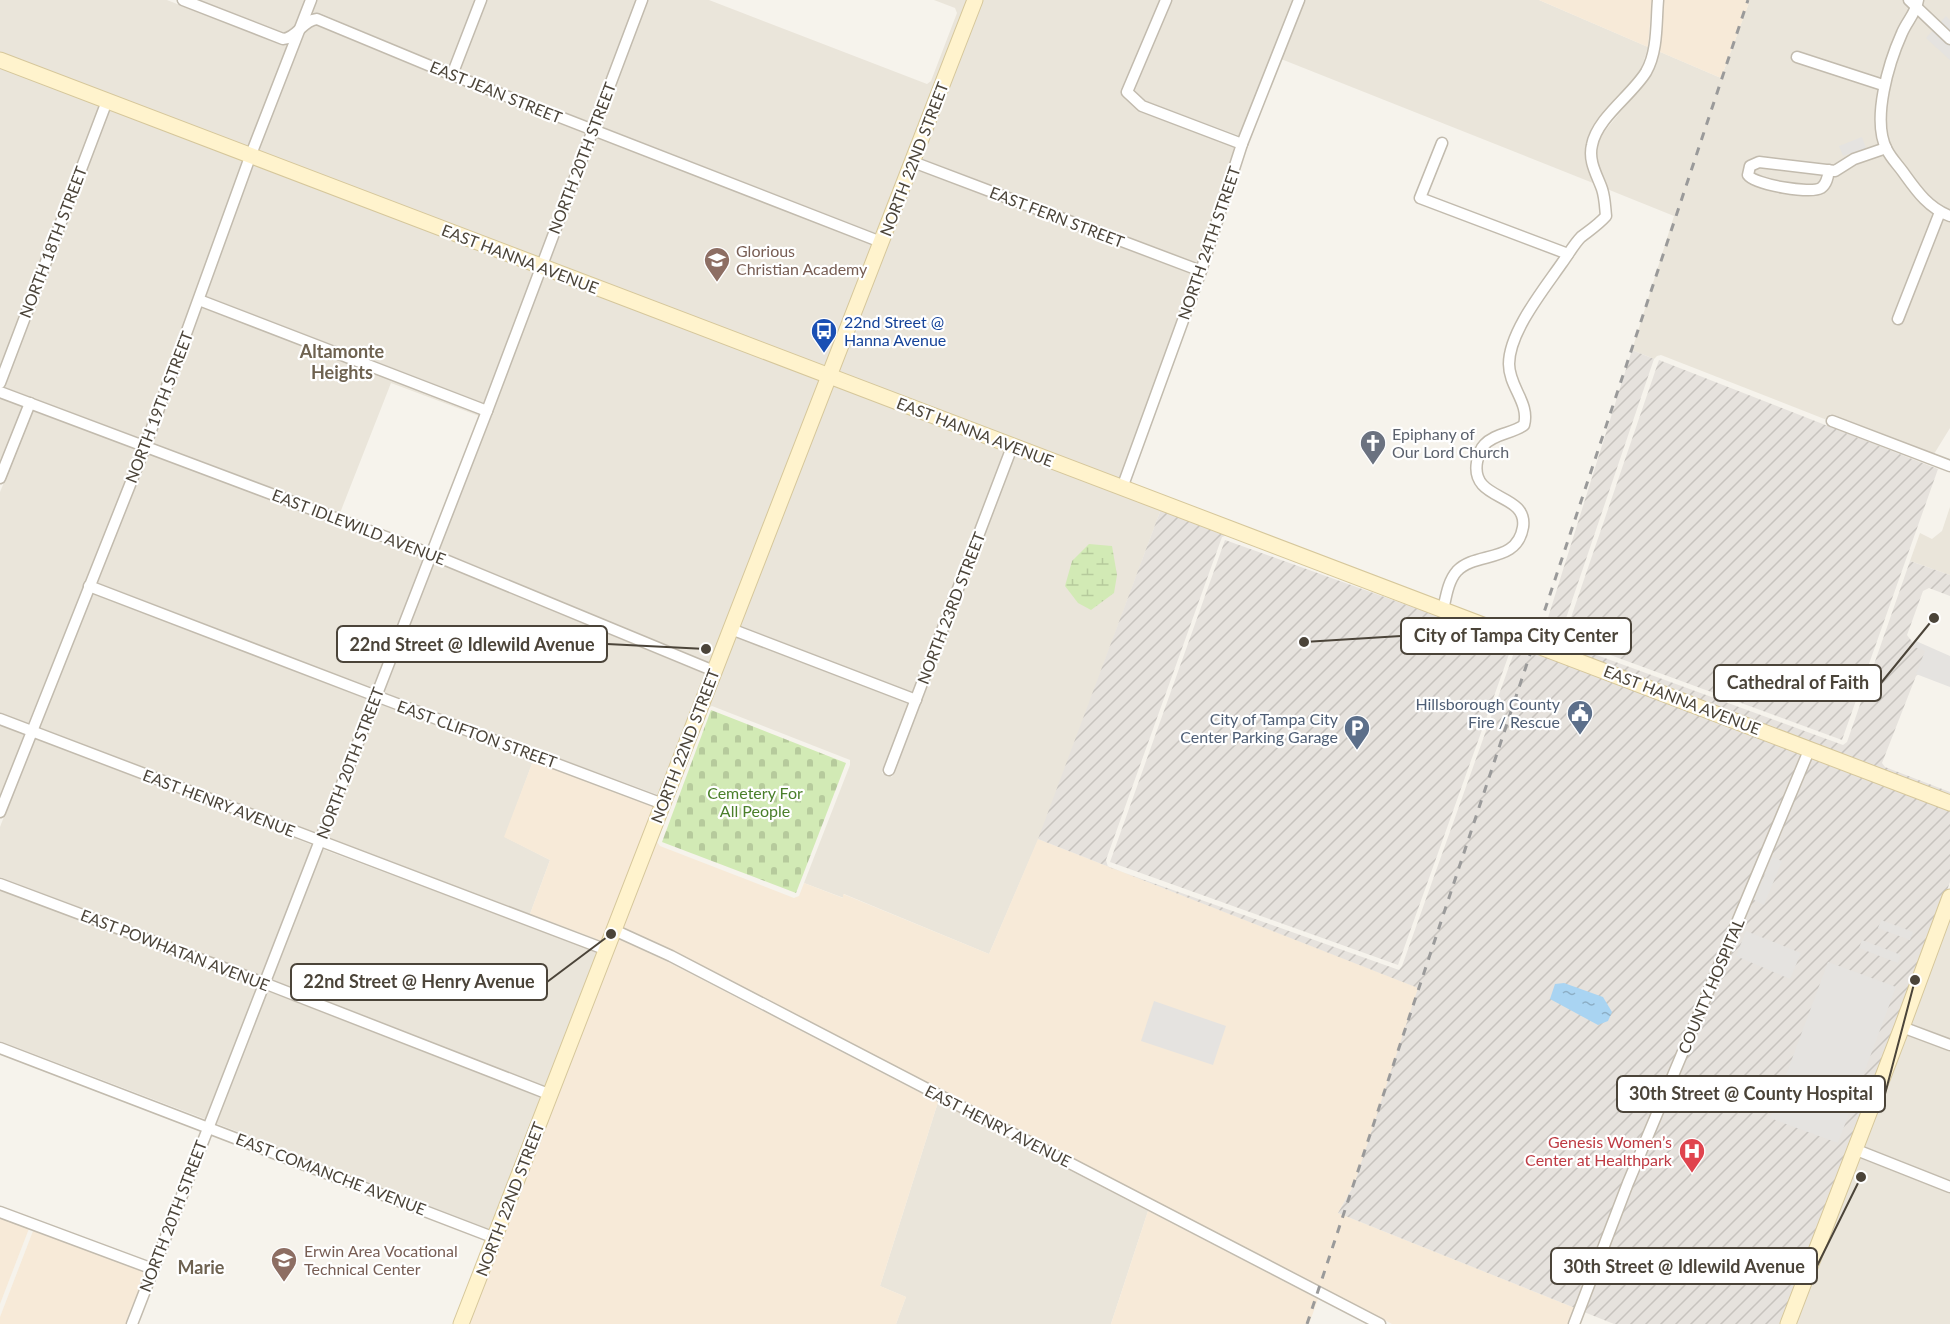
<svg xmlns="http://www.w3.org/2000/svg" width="1950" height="1324" viewBox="0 0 1950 1324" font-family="Lato,sans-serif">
	<defs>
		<pattern id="industrial-furrows" width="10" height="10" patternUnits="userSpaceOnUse" patternTransform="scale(1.5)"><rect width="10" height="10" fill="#e6e2dd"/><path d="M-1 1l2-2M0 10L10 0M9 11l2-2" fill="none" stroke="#c7c3be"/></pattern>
		<pattern id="wetland-marsh" width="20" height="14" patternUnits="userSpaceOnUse" patternTransform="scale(1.5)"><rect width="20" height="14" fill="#d2eab5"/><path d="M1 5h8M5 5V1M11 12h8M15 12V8" fill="none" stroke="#b6ca9c"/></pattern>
		<pattern id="cemetery-stones" width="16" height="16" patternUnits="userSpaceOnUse" patternTransform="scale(1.5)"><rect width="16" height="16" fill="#d2eab5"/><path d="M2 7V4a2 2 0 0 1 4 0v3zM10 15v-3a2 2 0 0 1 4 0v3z" fill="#b6ca9c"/></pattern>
		<pattern id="water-ripples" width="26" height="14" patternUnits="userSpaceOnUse" patternTransform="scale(1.5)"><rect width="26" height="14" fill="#a9d4f2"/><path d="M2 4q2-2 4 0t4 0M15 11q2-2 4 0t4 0" fill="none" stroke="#8caec5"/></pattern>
	</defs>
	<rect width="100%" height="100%" fill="#f6f3ec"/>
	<g fill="#eae5da">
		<path d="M0,0h167l114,45 7,-1 -40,105 -248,-96z"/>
		<path d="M199,0h107l-10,25 -12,8z"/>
		<path d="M317,0h158l-26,68 -129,-55h-8z"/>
		<path d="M487,0h150l-47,122 -131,-50z"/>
		<path d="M648,0h61l218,84 4,-3 26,-68 -2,-5 -21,-8h35l-91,234 -279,-108z"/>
		<path d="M981,0h179l-38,90 2,7 16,15 96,35 -39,117 -277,-106z"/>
		<path d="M1171,0h123l-54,136 -95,-35 -11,-10z"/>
		<path d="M1305,0h234l109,47 -7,23 -46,55 -8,16 -2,19 8,23 -312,-124z"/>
		<path d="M1750,0h200v428l-16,26 -104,-40 -3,6 -166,-65 -4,1 -3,3 -22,-9 42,-134 -67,-27 -11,-31 1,-13 7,-13 45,-55 9,-26 63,27z"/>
		<path d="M313,25h3l129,54 140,54 -46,127 -282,-107 48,-121z"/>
		<path d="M0,66l100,39 -100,263z"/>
		<path d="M109,108l135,52 -102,279 -138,-52z"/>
		<path d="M595,137l279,108 -48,125 -277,-107z"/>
		<path d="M253,164l281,107 -50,132 -278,-107z"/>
		<path d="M915,169l279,106 -75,205 -283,-107z"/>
		<path d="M544,274l278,107 -111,283 -273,-114z"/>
		<path d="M202,307l278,107 -1,2 -88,-33 -51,130 -188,-70z"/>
		<path d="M832,384l173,66 -92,243 -175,-68z"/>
		<path d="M0,398l23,9 -23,57z"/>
		<path d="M33,411l105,39 -110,274 -28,-11v-221z"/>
		<path d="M148,454l276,103 -51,132 -277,-107z"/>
		<path d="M1015,454l146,55 -119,322 -53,123 -145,-60v4l-40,-15 46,-118v-5l-138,-54 -6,3 -45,121h-2l74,-194 176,68 -27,69 10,4z"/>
		<path d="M1950,507v68l-40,-14 10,-28 12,6 10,-8z"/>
		<path d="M434,561l273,114 -46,121 -278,-103z"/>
		<path d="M92,593l277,107 -53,134 -278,-107z"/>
		<path d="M379,704l154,57 -28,76 45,23 -20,54 -204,-76z"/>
		<path d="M0,725l24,10 -24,62z"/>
		<path d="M34,738l278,107 -51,131 -261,-99v-50z"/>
		<path d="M322,849l278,104 -52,135 -277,-108z"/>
		<path d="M0,890l257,97 -52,132 -205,-78z"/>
		<path d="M1950,915v124l-41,-16z"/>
		<path d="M267,991l277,108 -52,131 -277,-107z"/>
		<path d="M1905,1034l45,17v130l-89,-35z"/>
		<path d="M938,1102l210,109 -37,113h-215l10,-27 -26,-11z"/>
		<path d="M1857,1157l93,36v131h-157z"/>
	</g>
	<g fill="#f7ead8">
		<path d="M1539,0h113l-4,47z"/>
		<path d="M1663,0h87l-29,78 -63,-27 3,-14z"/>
		<path d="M533,761l121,45 -50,136 -74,-28 20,-54 -46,-23z"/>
		<path d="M659,830h2l-4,12 3,4 134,52 5,-2 5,-13 39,15v-4l146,60 49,-115 381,149 -65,197 -16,28 237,95 -6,16h-177l-719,-373 -52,-24z"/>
		<path d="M617,938l51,24 270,140 -58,184 26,11 -10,27h-429z"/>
		<path d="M1148,1211l170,88 -9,25h-198z"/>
		<path d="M0,1215l30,11 -30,78z"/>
		<path d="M33,1231l113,41 -20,52h-126v-7z"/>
	</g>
	<g fill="url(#industrial-furrows)">
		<path d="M1632,350l22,9 -94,277 1,6 282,103 4,-3 63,-181 40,14v21l-21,-8 -6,3 -16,44 6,8 34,13 -31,20 -34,87 3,4 65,25v4l-409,-156z"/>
		<path d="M1659,360l279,109 -96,271 -278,-102z"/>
		<path d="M1161,509l66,26 -5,2 -116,323 2,7 291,103 3,-4 115,-322 286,108 -179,429 -49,127 -237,-95 16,-28 64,-197 -380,-149z"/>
		<path d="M1225,540l288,103 -115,322 -288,-103z"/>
		<path d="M1812,756l138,53v73l-52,143 -116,299h-168l-30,-12 49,-127z"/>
	</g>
	<path fill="url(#wetland-marsh)" d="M1089,544l23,2 5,29 -3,18 -23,17 -13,-7 -13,-17 7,-25z"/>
	<path fill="url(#cemetery-stones)" d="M711,710l135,53 -50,130 -134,-51z"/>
	<g fill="#e5e3e0">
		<path d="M1946,16l4,4v40l-24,-22z"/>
		<path d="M1862,137l4,11 -23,8 -4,-10z"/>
		<path d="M1916,641l34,15v31l-34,-13 9,-23 -11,-4z"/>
		<path d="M1772,857l10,4 -18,44 -10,-5z"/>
		<path d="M1881,920l32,12 -3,8 -32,-12z"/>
		<path d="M1746,931l55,22 -11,26 -54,-23z"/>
		<path d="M1862,940l39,15 -3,8 -39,-15z"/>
		<path d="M1828,962l68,25 -58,156 -68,-25z"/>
		<path d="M1154,1001l72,25 -13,39 -72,-24z"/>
	</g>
	<path fill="url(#water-ripples)" d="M1564,983l39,14 9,15 -4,9 -10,4 -48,-26 5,-15z"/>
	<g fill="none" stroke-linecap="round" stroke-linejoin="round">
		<g stroke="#c2bbae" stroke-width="13">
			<g id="street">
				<path d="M183,0l100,39c14,-1 20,-19 34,-20l135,56 429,167"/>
				<path d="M1166,0l-39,92 15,14 100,38"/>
				<path d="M1909,0l41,39"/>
				<path d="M1918,0c-2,13 -11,21 -16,33 -13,29 -31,87 -15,117 4,8 11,15 16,22 13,18 25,36 47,44"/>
				<path d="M1797,57l86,28"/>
				<path d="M452,75l29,-75"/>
				<path d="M1442,143l-22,55 148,56"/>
				<path d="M913,162l288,109"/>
				<path d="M1829,170c-1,6 -2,14 -8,18 -10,6 -66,-3 -73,-13l2,-9 9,-4 76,9 19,-12 32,-11"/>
				<path d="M199,300l288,111"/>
				<path d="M1898,319l42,-107"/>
				<path d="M0,383l107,-282"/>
				<path d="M0,392l431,162 283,117"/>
				<path d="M1832,421l118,45"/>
				<path d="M0,478l30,-75"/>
				<path d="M1122,488l79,-217 41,-127 57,-144"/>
				<path d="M89,586l287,110 287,108"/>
				<path d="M1443,610c3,-13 5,-29 14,-39 19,-20 60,-7 66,-44 5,-35 -53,-25 -46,-65 1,-5 3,-13 7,-17 11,-12 28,-11 40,-20 6,-22 -15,-38 -15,-61 0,-32 35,-75 53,-101 6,-8 12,-19 19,-26 9,-7 17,-12 25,-21 -1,-9 -1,-18 -4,-27 -5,-14 -14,-28 -10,-44 5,-27 40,-50 54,-73 12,-21 10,-49 12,-72"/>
				<path d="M731,629l185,71"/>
				<path d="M0,719l607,231"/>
				<path d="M889,770l123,-323"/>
				<path d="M0,812l145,-365 105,-290 61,-157"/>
				<path d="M0,884l264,99 287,112"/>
				<path d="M614,930l57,26 709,368"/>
				<path d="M1902,1027l48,18"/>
				<path d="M0,1048l495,190"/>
				<path d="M1854,1149l96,38"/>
				<path d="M0,1212l153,57"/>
				<path d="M132,1324l355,-913 155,-411"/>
				<path d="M1574,1324l54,-141 182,-435"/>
			</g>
		</g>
		<g stroke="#d6c79b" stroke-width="17">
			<g id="secondary">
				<path d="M0,60l1950,743"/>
				<path d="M461,1324l514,-1324"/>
				<path d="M1788,1324l114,-297 48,-130"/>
			</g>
		</g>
		<use href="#street" stroke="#fff" stroke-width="10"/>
		<use href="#secondary" stroke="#fff3cd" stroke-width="15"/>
		<path stroke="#9a9a9a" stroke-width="3" stroke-dasharray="8 8" stroke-linecap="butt" d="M1307,1324l441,-1324"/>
	</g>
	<defs>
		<g id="school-pin" transform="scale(1.35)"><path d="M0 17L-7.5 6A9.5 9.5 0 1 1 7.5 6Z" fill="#8d6e63" stroke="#fff"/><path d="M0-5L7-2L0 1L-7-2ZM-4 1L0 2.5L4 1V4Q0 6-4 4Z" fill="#fff"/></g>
		<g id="bus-pin" transform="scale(1.35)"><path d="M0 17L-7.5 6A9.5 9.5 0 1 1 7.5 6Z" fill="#1a4fb4" stroke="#fff"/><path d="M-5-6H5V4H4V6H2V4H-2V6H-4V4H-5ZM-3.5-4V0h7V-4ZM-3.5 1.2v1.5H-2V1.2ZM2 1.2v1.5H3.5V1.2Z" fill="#fff"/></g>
		<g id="church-pin" transform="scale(1.35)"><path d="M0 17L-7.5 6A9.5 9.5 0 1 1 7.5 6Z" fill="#6b7280" stroke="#fff"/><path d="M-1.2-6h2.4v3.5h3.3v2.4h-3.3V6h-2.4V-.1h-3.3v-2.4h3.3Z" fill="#fff"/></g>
		<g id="civic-pin" transform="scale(1.35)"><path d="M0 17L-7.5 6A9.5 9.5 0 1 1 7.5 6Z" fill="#5c6f8a" stroke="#fff"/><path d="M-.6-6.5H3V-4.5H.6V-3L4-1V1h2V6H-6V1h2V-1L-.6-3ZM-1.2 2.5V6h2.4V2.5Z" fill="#fff"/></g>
		<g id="parking-pin" transform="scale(1.35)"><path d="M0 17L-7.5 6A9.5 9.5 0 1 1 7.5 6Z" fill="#5c6f8a" stroke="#fff"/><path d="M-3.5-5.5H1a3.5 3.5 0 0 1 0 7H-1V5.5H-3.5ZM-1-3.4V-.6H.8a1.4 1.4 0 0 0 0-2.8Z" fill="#fff"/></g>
		<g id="hospital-pin" transform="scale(1.35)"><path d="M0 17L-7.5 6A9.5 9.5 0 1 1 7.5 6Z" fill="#e0444e" stroke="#fff"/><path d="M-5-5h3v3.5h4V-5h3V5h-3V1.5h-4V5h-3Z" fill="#fff"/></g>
	</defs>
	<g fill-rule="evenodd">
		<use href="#school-pin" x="717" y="260"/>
		<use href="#bus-pin" x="824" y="331"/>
		<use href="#church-pin" x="1373" y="443"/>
		<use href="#civic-pin" x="1580" y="713"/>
		<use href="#parking-pin" x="1357" y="728"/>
		<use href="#hospital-pin" x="1692" y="1151"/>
		<use href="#school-pin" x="284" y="1260"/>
	</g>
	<g text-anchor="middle" stroke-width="4.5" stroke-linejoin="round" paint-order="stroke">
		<g font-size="16" fill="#4b4439" stroke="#fff">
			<text transform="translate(496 92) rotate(22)" y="6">EAST JEAN STREET</text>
			<text transform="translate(582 158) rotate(-69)" y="6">NORTH 20TH STREET</text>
			<text transform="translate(914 159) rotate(-69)" y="6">NORTH 22ND STREET</text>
			<text transform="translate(1057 217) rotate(21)" y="6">EAST FERN STREET</text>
			<text transform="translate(53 242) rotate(-69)" y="6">NORTH 18TH STREET</text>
			<text transform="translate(1209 243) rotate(-71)" y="6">NORTH 24TH STREET</text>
			<text transform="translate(520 259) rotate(21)" y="6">EAST HANNA AVENUE</text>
			<text transform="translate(159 407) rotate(-69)" y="6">NORTH 19TH STREET</text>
			<text transform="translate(975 432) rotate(21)" y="6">EAST HANNA AVENUE</text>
			<text transform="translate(359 527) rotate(21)" y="6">EAST IDLEWILD AVENUE</text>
			<text transform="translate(951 608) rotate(-69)" y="6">NORTH 23RD STREET</text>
			<text transform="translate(1682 700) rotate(21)" y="6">EAST HANNA AVENUE</text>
			<text transform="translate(477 734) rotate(20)" y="6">EAST CLIFTON STREET</text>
			<text transform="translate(685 746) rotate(-69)" y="6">NORTH 22ND STREET</text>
			<text transform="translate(350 763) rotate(-69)" y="6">NORTH 20TH STREET</text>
			<text transform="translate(219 803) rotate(21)" y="6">EAST HENRY AVENUE</text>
			<text transform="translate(175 950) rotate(21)" y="6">EAST POWHATAN AVENUE</text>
			<text transform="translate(1711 986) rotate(-67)" y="6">COUNTY HOSPITAL</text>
			<text transform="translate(998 1126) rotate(27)" y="6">EAST HENRY AVENUE</text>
			<text transform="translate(331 1174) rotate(21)" y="6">EAST COMANCHE AVENUE</text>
			<text transform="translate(510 1199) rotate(-69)" y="6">NORTH 22ND STREET</text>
			<text transform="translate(173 1216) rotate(-69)" y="6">NORTH 20TH STREET</text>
		</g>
		<g font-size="16" fill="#785e54" stroke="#fff" text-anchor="start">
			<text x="736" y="257">Glorious<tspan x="736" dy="18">Christian Academy</tspan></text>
			<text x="304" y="1257">Erwin Area Vocational<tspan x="304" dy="18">Technical Center</tspan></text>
		</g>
		<g font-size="16" fill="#164399" stroke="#fff" text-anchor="start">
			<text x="844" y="328">22nd Street @<tspan x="844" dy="18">Hanna Avenue</tspan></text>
		</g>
		<g font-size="16" fill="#5b616d" stroke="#fff" text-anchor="start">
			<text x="1392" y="440">Epiphany of<tspan x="1392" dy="18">Our Lord Church</tspan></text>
		</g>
		<g font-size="16" fill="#4e5e75" stroke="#fff" text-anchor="end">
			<text x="1560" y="710">Hillsborough County<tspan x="1560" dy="18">Fire / Rescue</tspan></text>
			<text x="1338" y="725">City of Tampa City<tspan x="1338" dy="18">Center Parking Garage</tspan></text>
		</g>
		<g font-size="16" fill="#4a7f2a" stroke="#fff">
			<text x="755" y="799">Cemetery For<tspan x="755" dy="18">All People</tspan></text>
		</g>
		<g font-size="16" fill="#be3a42" stroke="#fff" text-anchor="end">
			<text x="1672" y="1148">Genesis Women’s<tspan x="1672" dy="18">Center at Healthpark</tspan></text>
		</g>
		<g font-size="18" font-weight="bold" fill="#6e6250" stroke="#fff">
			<text x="342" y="358">Altamonte<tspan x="342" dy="21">Heights</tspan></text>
			<text x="201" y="1274">Marie</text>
		</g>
	</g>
	<path fill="none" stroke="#4b4439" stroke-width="2" d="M1304 642L1401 636M706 649L607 644M1934 618L1881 683M611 934L547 982M1915 980L1885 1094M1861 1177L1817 1266"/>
	<g fill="#4b4439" stroke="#fff" stroke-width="2">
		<circle cx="1304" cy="642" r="6"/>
		<circle cx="706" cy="649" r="6"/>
		<circle cx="1934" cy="618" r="6"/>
		<circle cx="611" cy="934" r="6"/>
		<circle cx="1915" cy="980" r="6"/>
		<circle cx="1861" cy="1177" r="6"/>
	</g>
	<g fill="#fff" stroke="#4b4439" stroke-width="2">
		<rect x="1401" y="618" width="230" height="36" rx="6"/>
		<rect x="337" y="626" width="270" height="36" rx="6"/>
		<rect x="1714" y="665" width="167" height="36" rx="6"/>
		<rect x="291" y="964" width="256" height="36" rx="6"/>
		<rect x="1617" y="1076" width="268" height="36" rx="6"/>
		<rect x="1551" y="1248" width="266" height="36" rx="6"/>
	</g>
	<g font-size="18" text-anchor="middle" font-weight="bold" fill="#4b4439">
		<text x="1516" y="642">City of Tampa City Center</text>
		<text x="472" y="651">22nd Street @ Idlewild Avenue</text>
		<text x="1798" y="689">Cathedral of Faith</text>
		<text x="419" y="988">22nd Street @ Henry Avenue</text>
		<text x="1751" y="1100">30th Street @ County Hospital</text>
		<text x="1684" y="1273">30th Street @ Idlewild Avenue</text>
	</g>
</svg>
